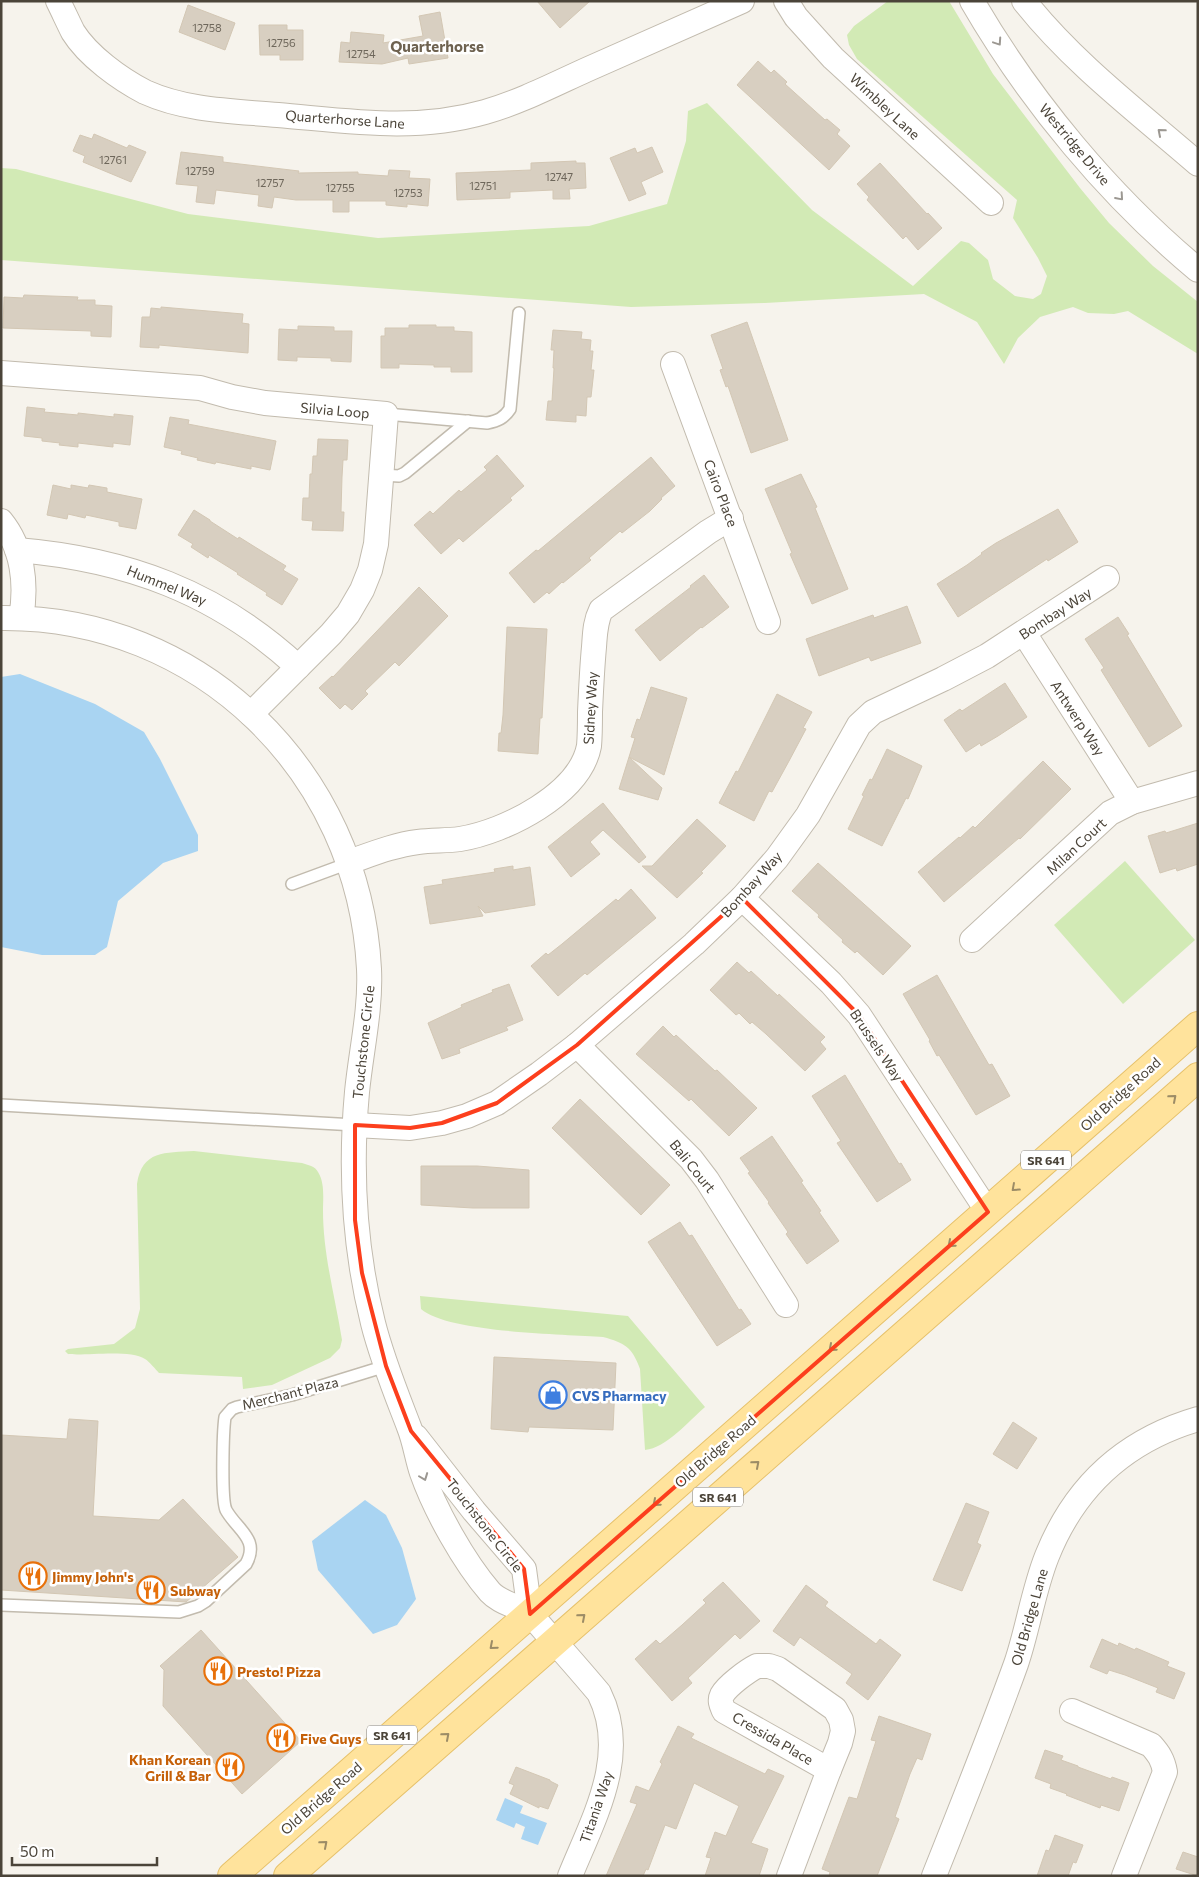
<svg xmlns="http://www.w3.org/2000/svg" width="1199" height="1877" font-family="Commissioner,sans-serif">
  <style>
    .green { fill: #d2eab5 }
    .water { fill: #a9d4f2 }
    .building { fill: #d8cfc1; stroke: #d3c7b4 }
    .lines { fill: none; stroke-linecap: round; stroke-linejoin: round }
    .service-casing { stroke: #c2bbae; stroke-width: 14 }
    .minor-casing { stroke: #c2bbae; stroke-width: 26 }
    .primary-casing { stroke: #e6c16a; stroke-width: 30 }
    .service { stroke: #fff; stroke-width: 11 }
    .minor { stroke: #fff; stroke-width: 24 }
    .primary { stroke: #ffe39c; stroke-width: 28 }
    .oneway { stroke: #9c9892 }
    .oneway2 { stroke: #9c8c66 }
    .marked { fill: none; stroke: #fc3f1d; stroke-width: 4; stroke-linejoin: round }
    .labels { text-anchor: middle; dominant-baseline: central; stroke-width: 5; stroke-linejoin: round; paint-order: stroke }
    .number-label { font-size: 11px; fill: #6e675b }
    .shield { fill: #fff; stroke: #817c74; stroke-width: 1 }
    .shield-label { font-size: 12px; font-weight: bold; fill: #4b4439 }
    .street-label { font-size: 14px; fill: #4b4439; stroke: #fff }
    .shop-label { font-size: 14px; font-weight: bold; fill: #366cbe; stroke: #fff; text-anchor: start }
    .food-label { font-size: 14px; font-weight: bold; fill: #c56008; stroke: #fff; text-anchor: start }
    .neighbourhood-label { font-size: 15px; font-weight: bold; fill: #6e6250; stroke: #fff }
  </style>
  <rect width="100%" height="100%" fill="#f6f3ec"/>
  <!-- green -->
  <g class="green">
    <path d="M888 1H949L993 74 1080 188 1109 223 1153 266 1198 302V354L1128 311 1114 314 1088 313 1073 307 1040 317 1018 338 1004 364 977 322 924 294 765 303 631 307 1 260V168L16 169 188 214 378 238 589 226 667 204 686 141 688 111 707 103 812 210 913 286 961 241 969 243 988 260 993 279 1015 296 1033 299 1041 294 1047 276 1038 258 1013 218 1017 200 857 59 849 45 847 35 854 26Z"/>
    <path d="M1125 861 1195 940 1123 1004 1054 925Z"/>
    <path d="M194 1151 302 1163C308 1165 315 1166 318 1172 325 1183 323 1199 323 1210 323 1255 335 1296 342 1340L340 1348 330 1358 272 1385 243 1389 242 1377 159 1373C155 1369 150 1362 145 1359 130 1349 86 1356 68 1354L65 1351 68 1349 114 1344 135 1328 140 1309 137 1184C142 1150 165 1153 194 1151Z"/>
    <path d="M420 1296 628 1316 705 1407C689 1421 666 1448 645 1450L640 1369C632 1347 625 1343 603 1337 564 1334 448 1333 421 1309Z"/>
  </g>
  <!-- water -->
  <g class="water">
    <path d="M20 674 95 704 144 732 160 759 198 835V851L163 863 118 901 107 947 95 955H42L1 947V677Z"/>
    <path d="M365 1500 386 1515 402 1548 416 1599 397 1625 373 1634 318 1570 312 1541Z"/>
    <path d="M505 1798 523 1806 520 1813 547 1823 538 1845 521 1839 525 1827 516 1823 514 1828 496 1820Z"/>
  </g>
  <!-- building -->
  <g class="building">
    <path d="M537 1H590L560 28Z"/>
    <path d="M188 5 235 23 225 50 179 32Z"/>
    <path d="M440 12 448 58 409 64 408 58 382 64 339 62 341 42 350 43 351 32 384 35 383 43 423 36 419 16Z"/>
    <path d="M259 25H287V30H303V60H280V55H260Z"/>
    <path d="M758 61 771 73 774 70 787 82 785 84 825 120 827 119 840 130 837 134 850 146 829 170 737 85Z"/>
    <path d="M94 134 127 148 129 145 146 152 131 182 83 162 85 156 73 151 80 135 92 139Z"/>
    <path d="M652 147 663 172 641 182 646 194 629 201 610 158 635 148 637 153Z"/>
    <path d="M181 152 223 157V162L299 171 298 173 358 172V174L388 176 389 170 410 171 409 178 430 179 428 206 407 204V207L386 205V201H349V212H333V200H296L274 197 272 208 258 206 259 195 216 190 214 204 196 202 198 186 176 184Z"/>
    <path d="M576 161V163H585L586 188 569 189 570 199H553V190L510 192V198L457 200 456 173 531 170V163Z"/>
    <path d="M880 163 927 214 928 213 942 228 918 250 906 236 903 239 867 200 869 197 857 184Z"/>
    <path d="M24 295 78 297 77 300H95V305L112 306 111 337 91 336V331L3 328 4 297 23 298Z"/>
    <path d="M161 307 243 314 242 323 249 324 248 353 159 345V348L140 347 142 317H150L151 308 161 309Z"/>
    <path d="M747 322 788 440 751 453 728 386 726 387 720 370 723 369 711 335Z"/>
    <path d="M409 325H436V327H454V331L472 332V372H451V367H434V365L399 364V368H381V336H385V328H409Z"/>
    <path d="M298 326 334 327V331H352L351 362 331 361V358L297 357V361L278 360 279 329 298 330Z"/>
    <path d="M553 330 582 332 581 339 591 340 590 351H593L591 370H594L591 397H587L586 416 576 415V422L546 420 548 401H552L554 368H553L554 350H551Z"/>
    <path d="M27 407 45 409 44 412 78 415V413L114 417V414L133 416 130 445 113 443V447L78 443V447L59 445 60 443 42 441V438L24 436Z"/>
    <path d="M170 417 189 420 188 424 276 441 270 470 251 466V469L216 462 215 464 197 460 198 458 181 454 182 451 164 447Z"/>
    <path d="M318 439 348 440 347 460H343L342 477 341 512H344L343 531 312 530 313 521 302 520 303 498H309L310 474H312L313 456H317Z"/>
    <path d="M497 455 524 486 510 498 512 500 463 542 459 538 441 554 414 525 430 511 433 514 459 490 461 492 487 470 484 467Z"/>
    <path d="M651 457 675 486 661 498 662 499 650 511 622 533 620 531 589 558 591 560 563 583 562 582 549 594 547 592 534 603 509 573 536 550 538 551Z"/>
    <path d="M801 474 817 507 815 508 848 589 812 604 790 554 792 553 765 489Z"/>
    <path d="M53 485 71 489V485L88 488 89 485 107 488V492L142 499 136 529 119 526V522L86 515 85 518 68 514 67 519 47 515Z"/>
    <path d="M1058 509 1078 542 1048 561 1047 559 958 617 937 584 967 565 982 554 981 553 996 543Z"/>
    <path d="M194 510 210 520V521L238 539 239 537 255 547 286 566 283 570 298 579 282 605 266 595 267 593 237 574 238 573 209 555 208 558 191 547 193 544 178 535Z"/>
    <path d="M704 575 729 607 702 628 701 627 660 661 635 630 691 587 690 586Z"/>
    <path d="M419 587 448 616 399 666 395 662 365 691 368 694 352 710 345 704 340 709 319 688 332 676 333 677Z"/>
    <path d="M907 606 921 643 871 661 869 657 819 676 806 639 873 615 874 618Z"/>
    <path d="M1118 617 1129 634 1127 635 1182 726 1149 747 1101 670 1104 668 1085 639Z"/>
    <path d="M507 627 547 629 542 718H540L538 754 498 751 499 733H501L503 715Z"/>
    <path d="M1005 683 1027 717 998 736 981 746 980 743 966 752 944 720 960 709 962 711Z"/>
    <path d="M651 687 687 698 664 775 629 757 635 738 631 737 637 719 640 720Z"/>
    <path d="M777 694 812 712 803 728 806 729 789 761 772 792 769 791 754 821 719 803 736 771 738 772Z"/>
    <path d="M887 749 922 766 908 799 906 798 882 846 848 829 864 796 862 795 870 779 872 780Z"/>
    <path d="M629 757 662 788 658 800 619 789Z"/>
    <path d="M1043 761 1071 789 1020 839 1019 838 944 902 918 872 959 837 960 838 973 826 975 828Z"/>
    <path d="M603 803 646 857 639 863 603 830 590 842 600 854 571 877 548 847Z"/>
    <path d="M697 819 726 846 701 872 703 873 677 898 642 866H652Z"/>
    <path d="M1198 823V864L1177 871 1176 868 1160 873 1148 836 1165 831 1166 833Z"/>
    <path d="M818 863 911 946 883 975 857 951 855 953 842 942 843 940 818 917 819 915 792 891Z"/>
    <path d="M513 866V870L530 867 535 905 485 913 478 906 483 916 430 924 424 887 443 884 442 880 495 872 494 869Z"/>
    <path d="M631 889 656 918 587 975 585 973 558 996 531 966 546 953 548 955 562 944 616 899 618 901Z"/>
    <path d="M737 962 749 973 751 971 778 996 779 994 825 1037 820 1042 826 1049 805 1071 766 1034 752 1022 750 1024 739 1013 736 1015 710 990Z"/>
    <path d="M937 975 971 1034 989 1065 992 1064 1010 1096 976 1115 939 1055 937 1056 929 1041 930 1040 903 994Z"/>
    <path d="M509 984 523 1020 506 1027 508 1030 459 1049 460 1053 442 1059 428 1023 462 1007 461 1005 493 992 492 990Z"/>
    <path d="M663 1026 674 1037 676 1035 715 1071 717 1070 757 1108 729 1136 691 1099 689 1101 636 1054Z"/>
    <path d="M845 1075 899 1164 901 1163 911 1180 877 1202 837 1143 841 1141 812 1096Z"/>
    <path d="M580 1099 670 1185 641 1215 552 1128Z"/>
    <path d="M772 1136 803 1181 801 1182 821 1211 819 1212 839 1241 807 1264 786 1234 788 1232 768 1203 769 1202 748 1173 750 1172 740 1158Z"/>
    <path d="M421 1166H477L529 1170V1208H473L421 1205Z"/>
    <path d="M680 1222 689 1236 692 1235 739 1310 741 1309 751 1324 717 1346 648 1242Z"/>
    <path d="M494 1357 616 1363 613 1430 529 1427 528 1432 491 1429Z"/>
    <path d="M69 1419 98 1421 93 1516 159 1520 183 1499 238 1557 186 1602 1 1590V1435L67 1439Z"/>
    <path d="M1013 1422 1037 1438 1017 1469 993 1454Z"/>
    <path d="M966 1503 989 1512 977 1543 981 1545 962 1591 933 1580Z"/>
    <path d="M723 1582 760 1621 740 1639 735 1634 688 1678 692 1683 672 1701 635 1659 656 1640 660 1644 682 1625 706 1603 703 1600Z"/>
    <path d="M806 1585 828 1602 825 1606 876 1644 880 1639 901 1655 868 1700 846 1683 852 1674 800 1637 794 1646 773 1631Z"/>
    <path d="M201 1630 301 1741 242 1794 163 1706 164 1670 160 1666Z"/>
    <path d="M1102 1639 1118 1646 1119 1643 1135 1650 1136 1648 1169 1662 1167 1666 1185 1673 1174 1699 1156 1692 1158 1688 1125 1675 1109 1670 1107 1674 1090 1667Z"/>
    <path d="M879 1716 931 1734 922 1760 917 1758 910 1774 895 1817 899 1819 877 1876H829L830 1872 822 1869 849 1797 857 1799 876 1741 871 1740Z"/>
    <path d="M678 1726 694 1734 691 1738 765 1774 768 1769 784 1776 751 1843 768 1849 759 1876H705L711 1858 706 1857 715 1832 726 1836 739 1806 694 1783 676 1829 665 1825 648 1870 646 1869 643 1876H606L637 1804 630 1802 636 1786 649 1791 662 1764 660 1762Z"/>
    <path d="M1045 1750 1063 1756 1061 1760 1078 1766V1767L1111 1779 1112 1777 1129 1783 1119 1811 1101 1805 1100 1808 1066 1795 1067 1794 1050 1788 1051 1784 1035 1778Z"/>
    <path d="M516 1767 550 1780V1781L558 1785 548 1809 539 1806V1808L510 1794 514 1785 509 1783Z"/>
    <path d="M1055 1835 1083 1845 1076 1863 1073 1862 1068 1876H1037L1046 1850 1049 1851Z"/>
    <path d="M1183 1852 1198 1857V1876L1176 1869Z"/>
  </g>
  <g class="lines">
    <!-- service casing -->
    <g class="service-casing">
      <g id="service">
        <path d="M386 414 487 423C498 421 504 418 510 409L519 313"/>
        <path d="M381 475 399 476 405 473 468 421"/>
        <path d="M292 884 349 863"/>
        <path d="M1 1105 355 1125"/>
        <path d="M1 1605 179 1612 198 1606 206 1601 246 1564C260 1539 237 1530 226 1510 221 1499 223 1431 225 1417L232 1409 237 1407 292 1395 386 1366"/>
      </g>
    </g>
    <!-- minor casing -->
    <g class="minor-casing">
      <g id="minor">
        <path d="M58 1C63 11 68 22 73 32 88 56 120 79 145 92 187 111 234 111 278 115 349 121 415 132 485 112 520 102 553 85 586 70 638 47 690 24 742 1"/>
        <path d="M786 1 796 17 833 58 991 203"/>
        <path d="M972 1C1030 101 1109 196 1198 270"/>
        <path d="M1024 1C1073 63 1138 112 1198 164"/>
        <path d="M673 364 768 622"/>
        <path d="M1 373 200 388 232 397 265 403 386 414 376 544 370 570 362 590 348 614 331 634 251 714"/>
        <path d="M1 521C23 548 27 584 21 618"/>
        <path d="M17 550C126 559 217 592 298 667"/>
        <path d="M1 618C200 616 359 772 369 969 371 1010 361 1051 357 1092 350 1169 354 1247 373 1323 382 1359 396 1393 409 1427 415 1442 417 1458 422 1473 435 1510 464 1562 490 1592 501 1604 519 1605 531 1616 539 1623 546 1633 554 1641 569 1658 584 1675 599 1693 630 1755 594 1817 570 1876"/>
        <path d="M1024 633 1132 802"/>
        <path d="M349 862C372 854 394 845 418 842 432 840 446 841 460 839 505 832 580 794 589 746 590 735 590 723 590 712 591 690 592 668 594 647 595 634 595 622 601 610L708 532 731 518"/>
        <path d="M742 898 831 983 859 1015 988 1212"/>
        <path d="M972 940 1110 813 1132 802 1198 783"/>
        <path d="M577 1045 691 1159 707 1180 786 1305"/>
        <path d="M355 1125 410 1128 442 1123 467 1116 497 1103 539 1074 577 1045 694 944 742 898 777 858 808 815 859 725 873 712 943 679 987 656 1107 578"/>
        <path d="M416 1437 474 1511 524 1569 530 1614"/>
        <path d="M757 1666H769L778 1669 835 1709 841 1720 843 1731 840 1743 829 1770 724 1711C722 1706 719 1701 722 1695 727 1686 747 1671 757 1666Z"/>
        <path d="M1072 1711 1151 1745C1159 1754 1163 1760 1165 1772L1124 1876"/>
        <path d="M789 1876 829 1770"/>
        <path d="M934 1876C962 1806 990 1736 1016 1664 1028 1629 1033 1591 1047 1556 1075 1486 1126 1440 1198 1419"/>
      </g>
    </g>
    <!-- primary casing -->
    <g class="primary-casing">
      <g id="primary">
        <path d="M232 1876 1198 1026"/>
        <path d="M288 1876 1198 1077"/>
      </g>
    </g>
    <!-- service -->
    <use href="#service" class="service"/>
    <!-- minor -->
    <use href="#minor" class="minor"/>
    <!-- primary -->
    <use href="#primary" class="primary"/>
  </g>
  <!-- one-way arrows -->
  <defs><path id="oneway-chevron" d="M-2-3.5L2.5 0L-2 3.5" fill="none" stroke-width="1.6" stroke-linecap="round" stroke-linejoin="round" transform="scale(1.25)"/></defs>
  <g class="oneway">
    <use href="#oneway-chevron" transform="translate(998 42) rotate(56)"/>
    <use href="#oneway-chevron" transform="translate(1161 132) rotate(-139)"/>
    <use href="#oneway-chevron" transform="translate(1120 197) rotate(49)"/>
    <use href="#oneway-chevron" transform="translate(424 1477) rotate(69)"/>
  </g>
  <g class="oneway2">
    <use href="#oneway-chevron" transform="translate(1173 1098) rotate(-41)"/>
    <use href="#oneway-chevron" transform="translate(1015 1188) rotate(138)"/>
    <use href="#oneway-chevron" transform="translate(951 1244) rotate(139)"/>
    <use href="#oneway-chevron" transform="translate(832 1348) rotate(139)"/>
    <use href="#oneway-chevron" transform="translate(756 1464) rotate(-41)"/>
    <use href="#oneway-chevron" transform="translate(656 1503) rotate(139)"/>
    <use href="#oneway-chevron" transform="translate(582 1617) rotate(-41)"/>
    <use href="#oneway-chevron" transform="translate(493 1646) rotate(139)"/>
    <use href="#oneway-chevron" transform="translate(446 1736) rotate(-41)"/>
    <use href="#oneway-chevron" transform="translate(324 1844) rotate(-41)"/>
  </g>
  <!-- marked area -->
  <path class="marked" d="M742 898 859 1015 988 1212 530 1614 524 1569 411 1431 386 1366 362 1273 355 1220V1125L410 1128 442 1123 497 1103 577 1045Z"/>
  <!-- icons -->
  <defs>
    <g id="shop-ring" transform="scale(1.4375)"><circle r="9.5" fill="#fff" stroke="#3f7fe0" stroke-width="1.5"/><path d="M-5-2.5h2.3a2.7 3.5 0 0 1 5.4 0H5L5.5 6h-11ZM-1.5-2.5h3a1.5 2.3 0 0 0-3 0Z" fill="#3f7fe0"/></g>
    <g id="restaurant-ring" transform="scale(1.4375)"><circle r="9.5" fill="#fff" stroke="#e8710a" stroke-width="1.5"/><path d="M-5-6h1v4h1v-4h1v4h1v-4h1v5L-1.5 .5V6h-2V.5L-5-1ZM5-6V6H3V1.5H1.5Q1.5-4 5-6Z" fill="#e8710a"/></g>
  </defs>
  <g fill-rule="evenodd">
    <use href="#shop-ring" x="553" y="1395"/>
    <use href="#restaurant-ring" x="33" y="1576"/>
    <use href="#restaurant-ring" x="151" y="1590"/>
    <use href="#restaurant-ring" x="218" y="1671"/>
    <use href="#restaurant-ring" x="281" y="1738"/>
    <use href="#restaurant-ring" x="230" y="1767"/>
  </g>
  <g class="labels">
    <!-- number labels -->
    <g class="number-label">
      <text x="207" y="27">12758</text>
      <text x="281" y="42">12756</text>
      <text x="361" y="53">12754</text>
      <text x="113" y="159">12761</text>
      <text x="200" y="170">12759</text>
      <text x="559" y="176">12747</text>
      <text x="270" y="182">12757</text>
      <text x="483" y="185">12751</text>
      <text x="340" y="187">12755</text>
      <text x="408" y="192">12753</text>
    </g>
    <!-- shield labels -->
    <g class="shield">
      <rect x="1021" y="1150.5" width="50" height="19" rx="4"/>
      <rect x="693" y="1487.5" width="50" height="19" rx="4"/>
      <rect x="367" y="1725.5" width="50" height="19" rx="4"/>
    </g>
    <g class="shield-label">
      <text x="1046" y="1160">SR 641</text>
      <text x="718" y="1497">SR 641</text>
      <text x="392" y="1735">SR 641</text>
    </g>
    <!-- street labels -->
    <g class="street-label">
      <text transform="translate(885 106) rotate(43)">Wimbley Lane</text>
      <text transform="translate(345 119) rotate(4)">Quarterhorse Lane</text>
      <text transform="translate(1075 144) rotate(50)">Westridge Drive</text>
      <text transform="translate(335 410) rotate(5)">Silvia Loop</text>
      <text transform="translate(721 493) rotate(69)">Cairo Place</text>
      <text transform="translate(167 585) rotate(22)">Hummel Way</text>
      <text transform="translate(1055 613) rotate(-33)">Bombay Way</text>
      <text transform="translate(590 708) rotate(-87)">Sidney Way</text>
      <text transform="translate(1078 718) rotate(57)">Antwerp Way</text>
      <text transform="translate(1076 846) rotate(-43)">Milan Court</text>
      <text transform="translate(751 884) rotate(-48)">Bombay Way</text>
      <text transform="translate(363 1042) rotate(-84)">Touchstone Circle</text>
      <text transform="translate(877 1045) rotate(56)">Brussels Way</text>
      <text transform="translate(1120 1094) rotate(-42)">Old Bridge Road</text>
      <text transform="translate(693 1166) rotate(51)">Bali Court</text>
      <text transform="translate(290 1393) rotate(-14)">Merchant Plaza</text>
      <text transform="translate(715 1451) rotate(-41)">Old Bridge Road</text>
      <text transform="translate(485 1525) rotate(52)">Touchstone Circle</text>
      <text transform="translate(1029 1617) rotate(-74)">Old Bridge Lane</text>
      <text transform="translate(773 1738) rotate(30)">Cressida Place</text>
      <text transform="translate(321 1798) rotate(-41)">Old Bridge Road</text>
      <text transform="translate(596 1807) rotate(-71)">Titania Way</text>
    </g>
    <!-- shop labels -->
    <g class="shop-label">
      <text x="572" y="1395">CVS Pharmacy</text>
    </g>
    <!-- food labels -->
    <g class="food-label">
      <text x="52" y="1576">Jimmy John's</text>
      <text x="170" y="1590">Subway</text>
      <text x="237" y="1671">Presto! Pizza</text>
      <text x="300" y="1738">Five Guys</text>
      <text x="211" y="1759" text-anchor="end">Khan Korean<tspan x="211" dy="16">Grill &amp; Bar</tspan></text>
    </g>
    <!-- neighbourhood labels -->
    <g class="neighbourhood-label">
      <text x="437" y="46">Quarterhorse</text>
    </g>
  </g>
  <!-- border -->
  <rect width="1199" height="1877" fill="none" stroke="#4b4439" stroke-width="5"/>
  <!-- scale -->
  <path d="M12 1857v8h145v-8" fill="none" stroke="#4b4439" stroke-width="2.5"/>
  <text x="20" y="1857" font-size="15" fill="#4b4439" stroke="#ffffff" stroke-width="4" paint-order="stroke">50 m</text>
</svg>
